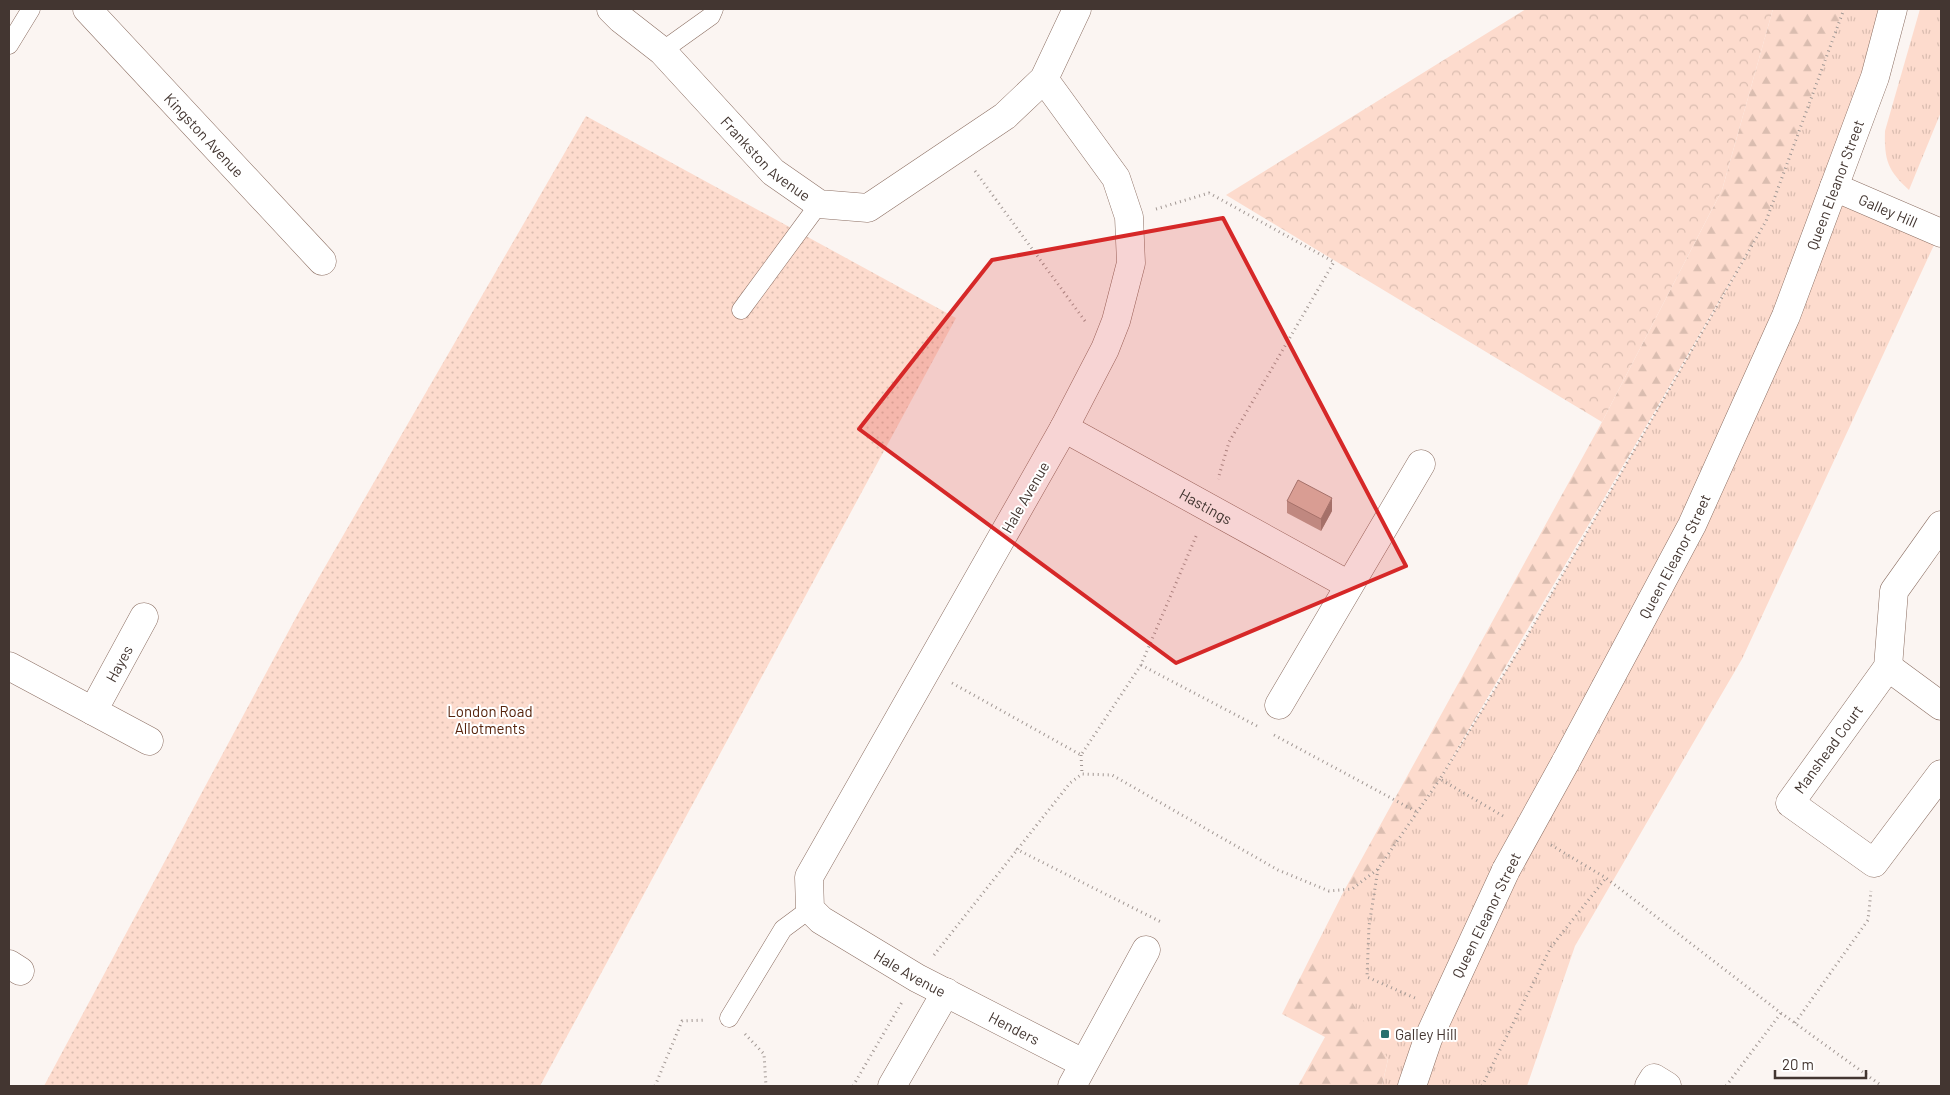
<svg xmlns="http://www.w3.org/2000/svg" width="1950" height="1095" font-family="Barlow,sans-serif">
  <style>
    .grass { fill: url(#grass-tufts) }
    .forest { fill: url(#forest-firs) }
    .park { fill: url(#park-crowns) }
    .garden { fill: url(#garden-dots) }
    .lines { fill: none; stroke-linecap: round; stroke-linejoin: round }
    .service-casing { stroke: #8c6f63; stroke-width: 19 }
    .minor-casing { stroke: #8c6f63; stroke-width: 29 }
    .tertiary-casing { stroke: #8c6f63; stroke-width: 29 }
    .path { stroke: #a19793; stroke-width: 3; stroke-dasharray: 1 4; stroke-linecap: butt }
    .service { stroke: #fff; stroke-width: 18 }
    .minor { stroke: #fff; stroke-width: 28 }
    .tertiary { stroke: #fff; stroke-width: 28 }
    .tertiary-bridge-casing { stroke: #8c6f63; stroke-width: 29; stroke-linecap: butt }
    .tertiary-bridge { stroke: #fff; stroke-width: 28 }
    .wall { fill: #bba196 }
    .shaded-wall { fill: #99837a }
    .building { fill: #dabbae; stroke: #99837a }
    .marked { fill: #d62828; fill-opacity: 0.2; stroke: #d62828; stroke-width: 4; stroke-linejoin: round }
    .poi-dot { fill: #25706f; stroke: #fff; stroke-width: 2 }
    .labels { text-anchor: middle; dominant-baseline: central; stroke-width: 4; stroke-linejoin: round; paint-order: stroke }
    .street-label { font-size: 15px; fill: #433631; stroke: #fff }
    .park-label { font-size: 15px; fill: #56240c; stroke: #fff }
    .poi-label { font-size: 15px; fill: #433631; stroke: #fff; text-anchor: start }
  </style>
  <defs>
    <pattern id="grass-tufts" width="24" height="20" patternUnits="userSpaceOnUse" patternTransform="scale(1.25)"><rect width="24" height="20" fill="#fddbcd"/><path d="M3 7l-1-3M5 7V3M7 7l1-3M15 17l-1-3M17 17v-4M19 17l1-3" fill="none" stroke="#dabdb0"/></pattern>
    <pattern id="forest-firs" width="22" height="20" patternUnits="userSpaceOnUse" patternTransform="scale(1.25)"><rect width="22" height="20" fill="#fddbcd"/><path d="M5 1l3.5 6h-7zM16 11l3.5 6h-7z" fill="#dabdb0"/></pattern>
    <pattern id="park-crowns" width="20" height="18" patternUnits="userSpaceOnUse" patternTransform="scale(1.25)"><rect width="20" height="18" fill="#fddbcd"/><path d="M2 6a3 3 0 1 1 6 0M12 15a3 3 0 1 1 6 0" fill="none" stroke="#dabdb0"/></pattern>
    <pattern id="garden-dots" width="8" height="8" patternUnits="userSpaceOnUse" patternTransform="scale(1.25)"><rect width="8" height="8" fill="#fddbcd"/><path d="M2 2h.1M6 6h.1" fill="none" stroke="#dabdb0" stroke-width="1.8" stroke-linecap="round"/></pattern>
  </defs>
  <rect width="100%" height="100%" fill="#fbf5f2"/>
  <!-- grass -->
  <g class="grass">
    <path d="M1844 9H1893L1835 187 1940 232 1742 659 1575 946 1527 1086H1382L1388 1059 1313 952 1344 891 1352 889 1378 869 1440 779 1525 640 1766 221Z"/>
    <path d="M1920 9H1941V112L1909 190C1888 171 1884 160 1885 131Z"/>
  </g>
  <!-- forest -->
  <g class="forest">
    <path d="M1773 9H1844L1766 221 1440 779 1378 869 1352 889 1344 891 1602 422 1722 190Z"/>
    <path d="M1313 952 1341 985 1388 1059 1382 1086H1298L1325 1037 1282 1014Z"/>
  </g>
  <!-- park -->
  <path class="park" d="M1526 9H1773L1722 190 1602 422 1226 195Z"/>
  <!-- garden -->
  <path class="garden" d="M586 116 956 318 540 1086H44L300 610Z"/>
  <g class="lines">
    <!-- service casing -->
    <g class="service-casing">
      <g id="service">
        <path d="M9 45 31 9"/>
        <path d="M662 51 711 16 714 9"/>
        <path d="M741 310 819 204"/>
        <path d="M729 1018 783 929 810 909"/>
      </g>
    </g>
    <!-- minor casing -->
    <g class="minor-casing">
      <g id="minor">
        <path id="s1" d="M87 9 322 261"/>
        <path id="s2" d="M611 9 621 19 662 51 773 172 819 204 868 208 1005 116 1044 79 1077 9"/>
        <path id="s3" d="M1044 79 1116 178 1129 217 1131 263 1116 321 1105 349 1064 428 809 877 810 909 821 920 917 978 1083 1063"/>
        <path id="s4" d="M1834 187 1941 233"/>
        <path id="s5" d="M1064 428 1349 585"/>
        <path d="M1941 525 1894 591 1888 667 1790 803 1874 863 1941 774"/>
        <path d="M9 666 149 741"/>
        <path d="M1888 667 1941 706"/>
        <path d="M1279 705 1421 464"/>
        <path id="s6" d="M93 711 144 617"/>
        <path d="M9 964 20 971"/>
        <path d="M892 1086 946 992"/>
        <path d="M1072 1086 1146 950"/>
        <path d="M1649 1086 1654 1078 1667 1086"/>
      </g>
    </g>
    <!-- tertiary casing -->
    <g class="tertiary-casing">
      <g id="tertiary">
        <path id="s7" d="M1565 763 1692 525 1786 316 1875 77 1893 9"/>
        <path d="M1412 1086 1428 1039 1506 870"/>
      </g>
    </g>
    <!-- path -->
    <g class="path">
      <path d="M975 171 1085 321"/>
      <path d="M1156 209 1209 193 1334 262 1229 442 1218 479"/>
      <path d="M1141 665 1257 726"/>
      <path d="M952 683 1081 755 1141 665 1197 534"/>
      <path d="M1274 735 1417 812"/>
      <path d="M1081 755 1082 774"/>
      <path d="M1503 816 1440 779 1525 640 1766 221 1844 9"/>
      <path d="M1551 845 1606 878 1781 1013 1882 1086"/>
      <path d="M1016 849 1161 922 1160 924"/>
      <path d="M1378 869 1369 926 1367 977 1415 998"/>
      <path d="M934 955 1070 783 1082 774 1112 775 1278 870 1329 891 1352 889 1378 869 1440 779"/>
      <path d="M1795 1023 1868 920 1871 891"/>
      <path d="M745 1034 764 1054 766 1086"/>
      <path d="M655 1086 682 1021 706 1020"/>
      <path d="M853 1086 902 1002"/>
      <path d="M1482 1086 1551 947 1606 878"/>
      <path d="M1726 1086 1781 1013"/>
    </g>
    <!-- service -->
    <use href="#service" class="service"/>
    <!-- minor -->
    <use href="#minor" class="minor"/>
    <!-- tertiary -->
    <use href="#tertiary" class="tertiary"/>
    <!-- tertiary-bridge casing -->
    <g class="tertiary-bridge-casing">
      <path id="tertiary-bridge" d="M1506 870 1565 763"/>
    </g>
    <!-- tertiary-bridge -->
    <use href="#tertiary-bridge" class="tertiary-bridge"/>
  </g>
  <!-- wall -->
  <path class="wall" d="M1287 501 1332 511 1321 531 1287 513Z"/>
  <!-- shaded-wall -->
  <path class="shaded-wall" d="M1332 498V511L1321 531V519Z"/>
  <!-- building -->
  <path class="building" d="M1298 480 1332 498 1321 519 1287 501Z"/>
  <!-- marked area -->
  <path class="marked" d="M1223 218 1406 566 1176 663 859 429 992 260Z"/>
  <!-- markers -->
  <rect class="poi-dot" x="1380" y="1029" width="10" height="10" rx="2.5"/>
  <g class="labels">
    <!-- street labels -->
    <g class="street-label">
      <text stroke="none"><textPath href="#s1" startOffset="172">Kingston Avenue</textPath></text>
      <text stroke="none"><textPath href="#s2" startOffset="216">Frankston Avenue</textPath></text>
      <text stroke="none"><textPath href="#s7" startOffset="639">Queen Eleanor Street</textPath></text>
      <text stroke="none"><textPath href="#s4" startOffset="59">Galley Hill</textPath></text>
      <text transform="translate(1025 497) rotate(-60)">Hale Avenue</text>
      <text stroke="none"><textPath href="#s5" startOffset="162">Hastings</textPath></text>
      <text stroke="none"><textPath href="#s7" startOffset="234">Queen Eleanor Street</textPath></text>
      <text stroke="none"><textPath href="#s6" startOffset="54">Hayes</textPath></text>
      <text transform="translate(1828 749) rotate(-54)">Manshead Court</text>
      <text transform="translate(1486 915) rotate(-64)">Queen Eleanor Street</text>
      <text stroke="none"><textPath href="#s3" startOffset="1056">Hale Avenue</textPath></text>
      <text stroke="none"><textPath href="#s3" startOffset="1174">Henders</textPath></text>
    </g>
    <!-- park labels -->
    <g class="park-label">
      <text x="490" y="711">London Road<tspan x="490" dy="17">Allotments</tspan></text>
    </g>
    <!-- poi labels -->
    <g class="poi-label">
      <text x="1395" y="1034">Galley Hill</text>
    </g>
  </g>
  <!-- border -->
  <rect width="1950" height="1095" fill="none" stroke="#433631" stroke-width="20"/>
  <!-- scale -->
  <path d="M1775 1070v8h91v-8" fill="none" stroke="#433631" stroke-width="2.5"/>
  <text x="1782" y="1070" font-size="15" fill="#433631" stroke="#ffffff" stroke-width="4" paint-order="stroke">20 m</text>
</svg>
